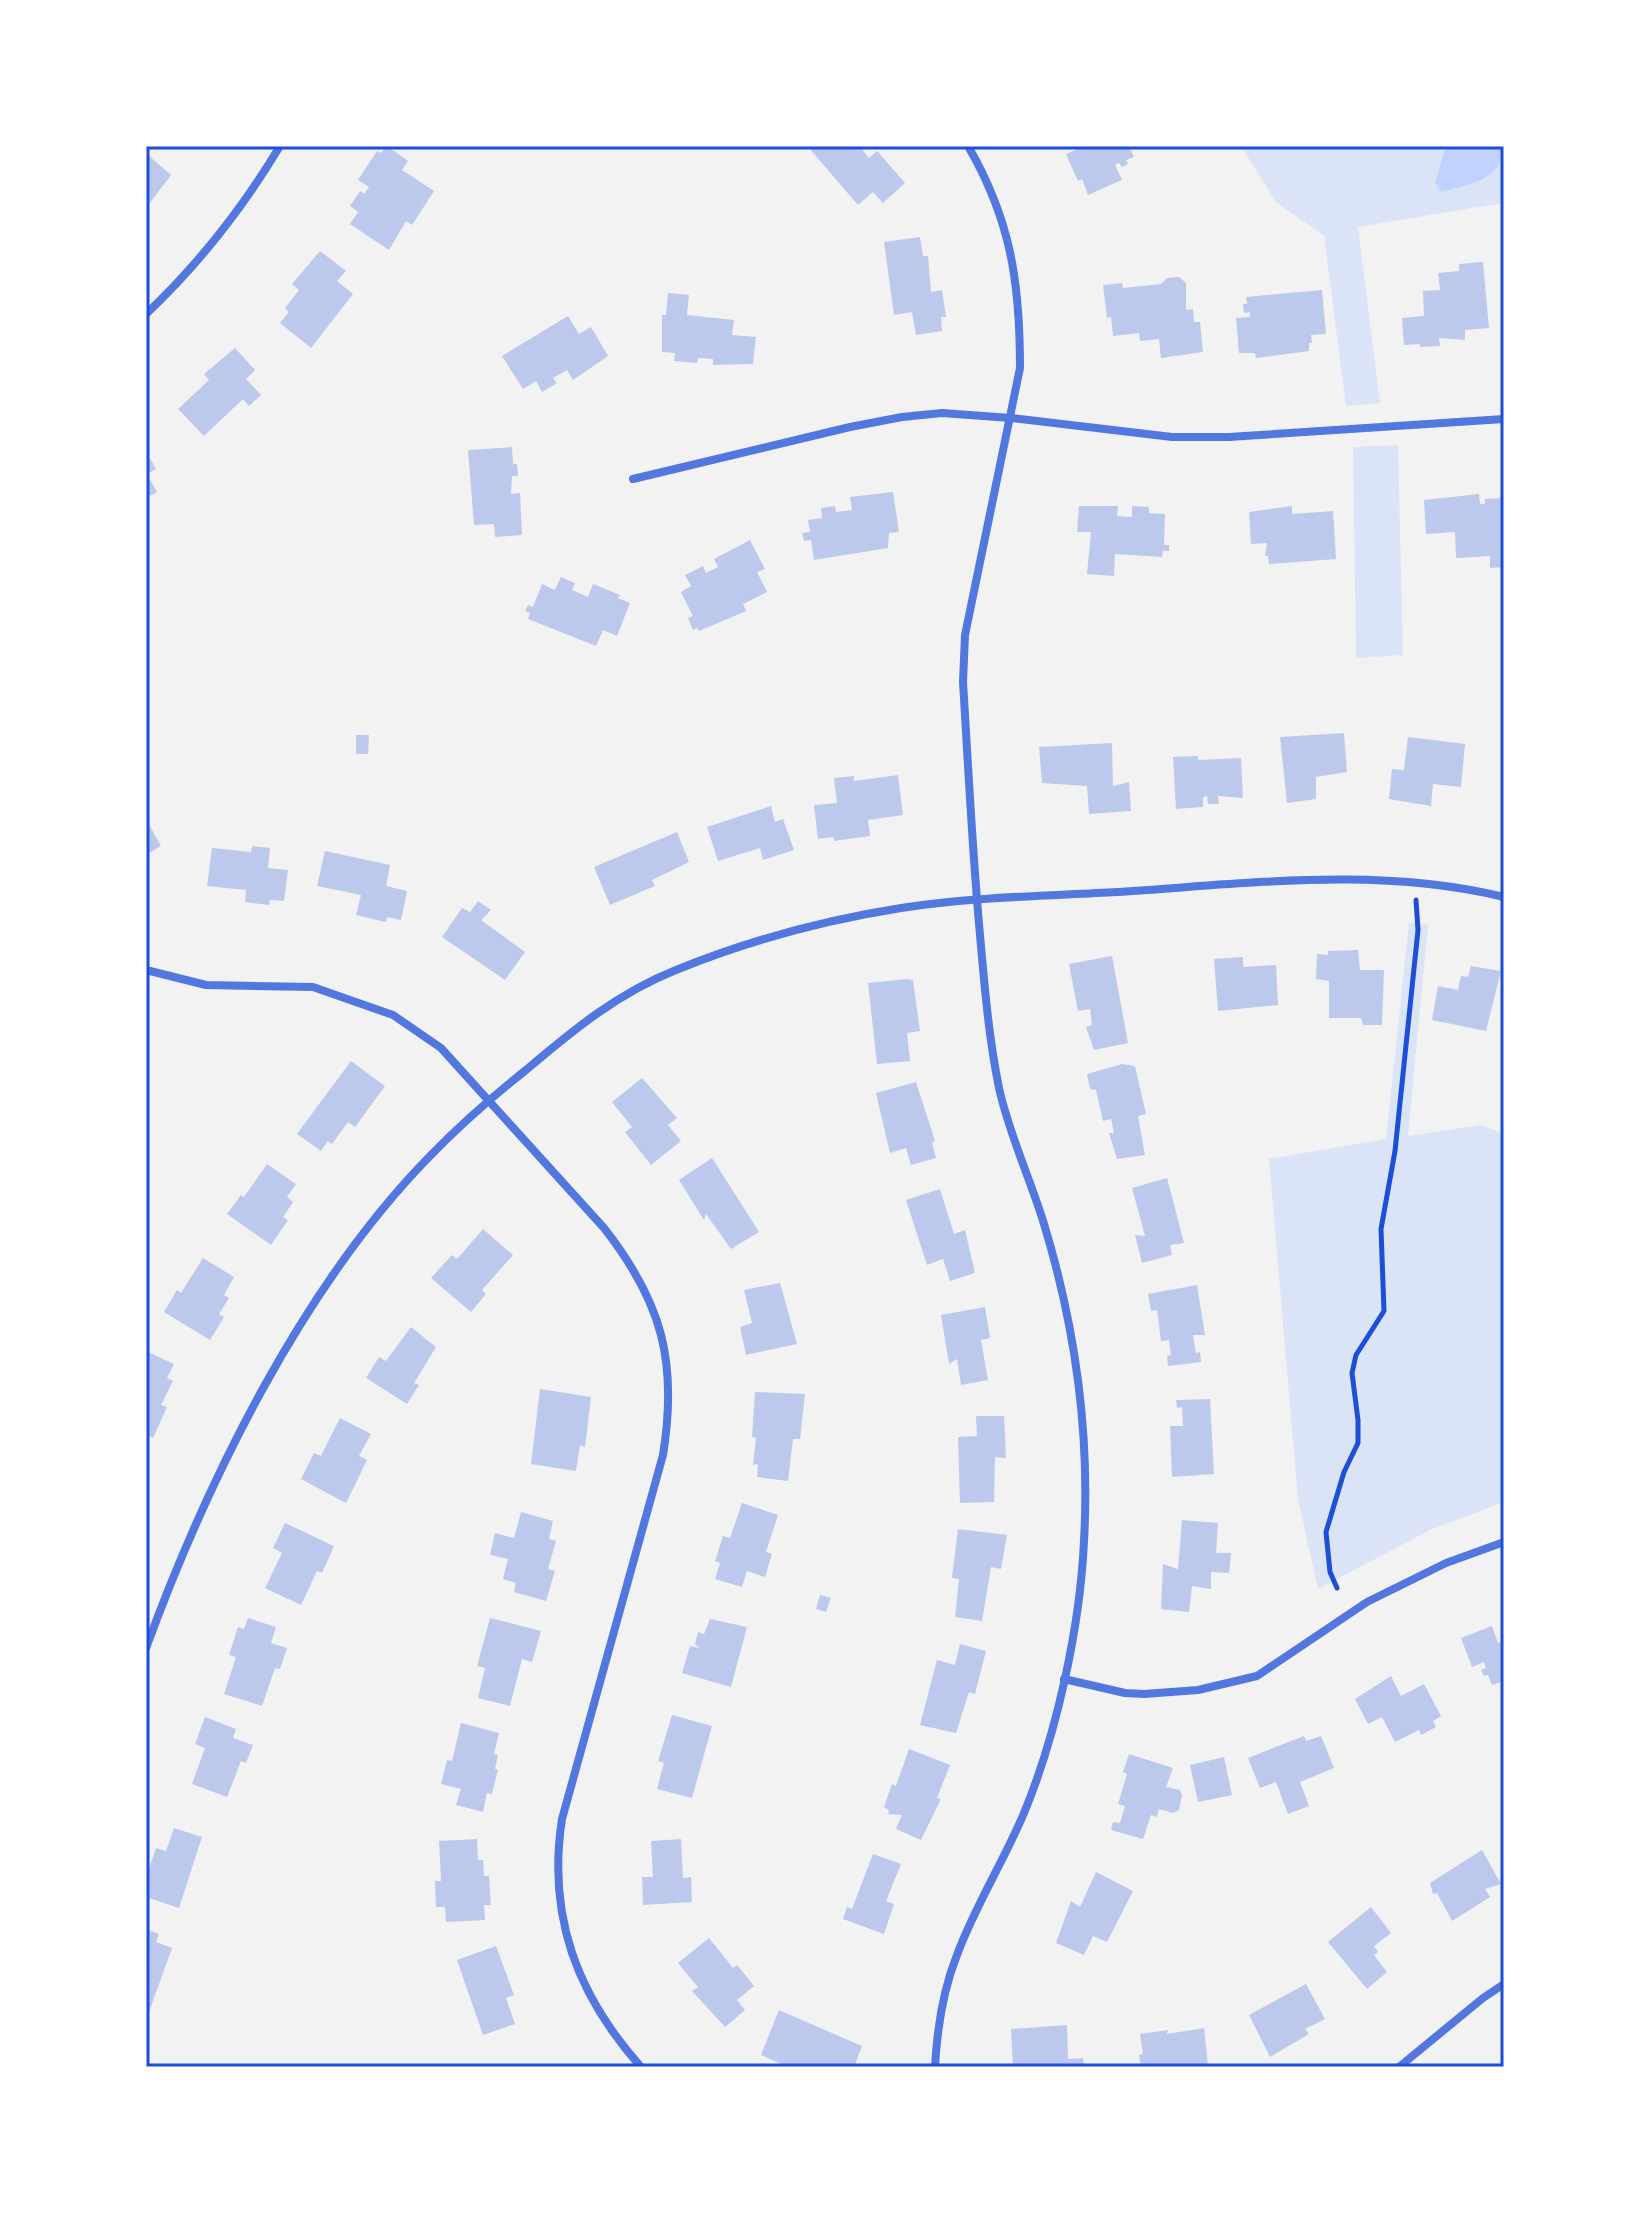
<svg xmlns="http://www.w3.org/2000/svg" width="1650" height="2213" font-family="Arial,sans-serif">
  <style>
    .green { fill: #dbe4f7 }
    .water { fill: #bfd3fe }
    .building { fill: #bdc9ec }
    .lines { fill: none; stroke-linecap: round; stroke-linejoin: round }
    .path { stroke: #1d4ed8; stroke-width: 5 }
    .minor { stroke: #5277de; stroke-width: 8 }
    .neatline { fill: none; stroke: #1d4ed8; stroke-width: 3 }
  </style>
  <rect width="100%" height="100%" fill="#f2f2f2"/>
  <!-- green -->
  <g class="green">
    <path d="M1241 146H1446L1435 182 1496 169 1504 157V203L1358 227 1380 403 1346 406 1324 236 1276 202Z"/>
    <path d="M1398 445 1403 655 1356 658 1353 447Z"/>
    <path d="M1409 923 1428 925 1408 1136 1481 1125 1504 1134V1502L1430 1530 1318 1589 1298 1500 1269 1159 1386 1139Z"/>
  </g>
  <!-- water -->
  <path class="water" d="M1446 146H1504C1504 180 1467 185 1441 192L1435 182Z"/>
  <!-- building -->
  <g class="building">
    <path d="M387 146 408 161 402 170 434 191 412 225 406 221 389 250 350 224 358 212 350 206 360 191 364 194 369 187 358 180 377 151 381 153Z"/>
    <path d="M812 146H859L869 158 877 151 905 183 883 203 873 192 858 205 809 148Z"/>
    <path d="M1085 146H1129L1134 157 1126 160 1128 164 1122 167 1119 163 1115 165 1122 180 1088 195 1082 179 1078 181 1066 154Z"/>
    <path d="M148 155 171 175 146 208V158Z"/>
    <path d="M920 237 923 256H928L931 292 942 290 946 317H941L942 331 916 335 912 312 894 315 884 242Z"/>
    <path d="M320 251 346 271 337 281 353 294 311 348 280 323 289 312 285 308 299 290 292 284Z"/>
    <path d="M1483 262 1489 328 1465 330V340L1439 338 1440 346 1420 347V344L1404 345 1402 318 1424 316 1423 291 1440 290 1438 273 1459 271V264Z"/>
    <path d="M1179 277 1186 283V310L1193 309 1194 322H1200L1203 352 1161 358 1159 339 1140 341 1139 333 1113 336 1111 317 1107 318 1103 285 1122 283 1123 288 1161 284 1167 278Z"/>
    <path d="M1322 290 1326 334 1311 335 1312 343H1309V351L1256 358 1255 353H1239L1236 318 1250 317V312L1244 313 1243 304H1247L1246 297Z"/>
    <path d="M668 293 689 295 687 315 734 320 732 335 756 337 753 364 713 365V359L698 358 697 363 674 361 675 353 662 352V315H666Z"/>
    <path d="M568 316 579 334 591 327 608 356 573 380 567 370 553 378 557 383 542 392 536 381 523 389 502 356Z"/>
    <path d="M235 348 255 370 246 379 261 395 249 406 243 399 204 436 178 409 209 380 204 374Z"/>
    <path d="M512 447 513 464H517L518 476H512L511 494 520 493 522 535 495 537 494 524 474 525 468 450Z"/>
    <path d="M146 451 156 469 147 474 157 492 146 498Z"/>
    <path d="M893 492 899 532 889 533 888 548 814 560 811 540 804 541 802 533 810 532 808 520 822 518 821 508 835 506 836 512 852 510 850 497Z"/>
    <path d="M1479 494 1480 504H1485V499L1504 498V567L1490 568V556L1456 558 1455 532 1426 534 1424 500Z"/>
    <path d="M1079 506H1118L1117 516 1132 517V506L1149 507V513L1165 514 1164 545H1169V551H1163L1162 557 1115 554 1114 576 1087 574 1091 532H1077Z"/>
    <path d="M1292 506V514L1333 511 1336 559 1269 564 1268 556H1265L1267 543 1251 544 1249 512Z"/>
    <path d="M750 540 765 569 757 572 767 592 743 604 746 611 699 631 697 628 693 630 688 618 693 616 681 592 691 586 685 575 703 566 706 573 718 567 714 559Z"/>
    <path d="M561 577 575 583 572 590 588 597 593 584 620 595 618 598 630 603 617 636 603 630 596 646 528 619 530 613 525 611 528 605 533 607 542 584 555 590Z"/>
    <path d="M1344 733 1347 772 1316 777V799L1287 803 1280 737Z"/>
    <path d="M356 735H369L368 754H356Z"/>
    <path d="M1408 737 1465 744 1461 787 1433 784 1431 806 1389 799 1392 769 1404 770Z"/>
    <path d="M1112 743 1113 786 1129 782 1131 811 1089 814 1087 786 1042 783 1039 747Z"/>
    <path d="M1198 756V760L1241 758 1243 798 1218 796 1219 804H1208L1207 796 1203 797V807L1176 809 1173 757Z"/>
    <path d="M898 775 903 815 868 820 870 836 834 841V837L818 839 814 805 837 803 834 778 854 776V781Z"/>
    <path d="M771 806 775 822 783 819 794 850 763 860 760 848 718 861 707 827Z"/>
    <path d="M146 819 161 846 146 855Z"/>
    <path d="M677 832 689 862 652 880 655 886 610 905 594 867Z"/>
    <path d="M252 846 270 848 268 868 288 870 284 901 270 900 269 905 245 902 246 890 207 886 212 848 251 852Z"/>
    <path d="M325 851 390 865 386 886 407 891 401 920 387 917 386 922 356 915 361 895 317 886Z"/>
    <path d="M478 901 491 910 481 920 525 952 505 980 442 937 462 908 470 912Z"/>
    <path d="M1358 950 1360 970H1384L1382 1025H1363L1361 1018H1329V981L1316 979 1317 954 1328 955V951Z"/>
    <path d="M1112 956 1128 1043 1094 1050 1086 1027 1092 1025 1090 1009 1078 1011 1069 964Z"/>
    <path d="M1243 957V967L1276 965 1278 1005 1218 1011 1214 959Z"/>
    <path d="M1471 966 1501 971 1486 1031 1432 1020 1438 986 1458 990 1461 976 1468 977Z"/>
    <path d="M907 979 913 980 920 1031 907 1033 910 1061 877 1064 868 983Z"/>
    <path d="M351 1061 385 1086 355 1127 348 1122 332 1144 328 1141 321 1151 297 1134Z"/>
    <path d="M1122 1064 1135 1066 1146 1114 1138 1116 1145 1155 1117 1159 1109 1133H1114L1111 1119 1103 1121 1096 1090 1090 1089 1087 1074Z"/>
    <path d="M642 1078 677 1118 668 1125 681 1141 651 1165 625 1132 632 1127 612 1102Z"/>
    <path d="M916 1082 935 1141 932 1142 936 1158 911 1165 906 1148 890 1153 876 1093Z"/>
    <path d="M712 1158 759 1232 731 1249 706 1214 704 1220 679 1180Z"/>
    <path d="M267 1164 296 1184 287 1197 293 1202 283 1217 288 1220 271 1245 227 1214 241 1195 244 1197Z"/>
    <path d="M1167 1178 1184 1243 1170 1245 1172 1255 1142 1263 1135 1235 1145 1236 1132 1188Z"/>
    <path d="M940 1189 954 1234 965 1230 975 1273 950 1281 943 1259 927 1265 906 1200Z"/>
    <path d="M483 1229 513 1255 482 1290 486 1294 471 1312 431 1278 452 1255 457 1259Z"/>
    <path d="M203 1258 234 1277 224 1295 229 1298 219 1314 224 1317 210 1340 164 1312 177 1290 181 1293Z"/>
    <path d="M780 1283 797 1344 746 1355 740 1327 752 1323 744 1290Z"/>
    <path d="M1197 1285 1205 1335H1193L1196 1353 1200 1352 1201 1362 1168 1366 1167 1356 1171 1355 1169 1340 1161 1341 1157 1310 1151 1311 1148 1294Z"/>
    <path d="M985 1307 990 1338 981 1340 988 1380 961 1385 957 1359 949 1364 941 1315Z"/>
    <path d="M411 1327 436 1347 414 1383 419 1385 407 1404 366 1378 379 1357 386 1361Z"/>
    <path d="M146 1351 174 1364 167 1378 173 1381 161 1405 167 1407 153 1438 146 1434Z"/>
    <path d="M540 1389 591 1397 585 1447 580 1445 576 1471 531 1464Z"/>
    <path d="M755 1392 805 1394 800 1439H793L788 1481 757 1477 758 1464 753 1465 756 1438 752 1437Z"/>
    <path d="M1210 1399 1214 1474 1172 1477 1170 1426H1183L1182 1407 1177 1408 1176 1400Z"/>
    <path d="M976 1416H1004L1006 1458 995 1457 994 1502 960 1503 958 1437 977 1436Z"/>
    <path d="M340 1418 371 1434 359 1456 367 1460 346 1503 301 1479 314 1453 321 1456Z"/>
    <path d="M742 1503 778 1515 766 1552 772 1554 765 1577 747 1571 742 1587 715 1579 720 1563 715 1561 723 1536 730 1538Z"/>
    <path d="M521 1512 553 1521 549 1539 556 1541 548 1569 555 1571 546 1601 514 1592 516 1583 503 1579 508 1559 490 1555 495 1533 514 1538Z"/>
    <path d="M1182 1520 1218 1523 1216 1553H1231L1229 1573 1211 1572V1589L1192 1586 1189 1612 1161 1609 1163 1564 1178 1569Z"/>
    <path d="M285 1523 334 1546 322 1573 317 1571 301 1605 265 1588 282 1553 273 1548Z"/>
    <path d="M958 1529 1007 1535 1001 1569 991 1567 982 1621 955 1617 959 1579 952 1578Z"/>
    <path d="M820 1595 831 1598 826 1612 816 1609Z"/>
    <path d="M248 1618 276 1627 271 1643 287 1648 280 1669 275 1668 262 1706 224 1694 236 1657 229 1655 238 1627 244 1629Z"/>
    <path d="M490 1618 541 1631 532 1662 522 1659 510 1706 478 1698 485 1668 477 1666Z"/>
    <path d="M710 1619 747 1627 731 1687 682 1673 690 1646 699 1648 695 1644 698 1632 704 1634Z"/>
    <path d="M1492 1626 1498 1643 1504 1641V1681L1492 1685 1488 1675 1484 1676 1481 1670 1486 1668 1484 1662 1472 1667 1461 1638Z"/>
    <path d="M960 1644 986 1651 975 1694 969 1692 956 1733 920 1725 937 1660 955 1665Z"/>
    <path d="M1391 1676 1401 1696 1424 1684 1441 1716 1433 1721 1436 1727 1421 1735 1419 1730 1395 1742 1382 1717 1368 1724 1355 1699Z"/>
    <path d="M672 1715 712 1726 692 1798 657 1789 664 1763 658 1761Z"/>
    <path d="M205 1717 236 1729 233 1738 253 1745 246 1763 241 1761 227 1797 192 1784 205 1748 195 1744Z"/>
    <path d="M461 1723 499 1733 494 1754 498 1755 495 1769 498 1770 492 1794 487 1793 483 1812 456 1805 461 1789 441 1784 447 1760 452 1761Z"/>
    <path d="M1304 1736 1306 1741 1321 1736 1334 1768 1300 1782 1309 1806 1288 1814 1276 1782 1260 1788 1248 1758Z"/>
    <path d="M909 1749 950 1765 937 1798 941 1799 921 1840 896 1829 902 1815 888 1814 889 1810 884 1807 892 1784 896 1786Z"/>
    <path d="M1129 1754 1173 1768 1166 1787 1180 1790 1182 1796 1179 1810 1173 1813 1159 1809 1157 1817 1151 1815 1143 1839 1111 1830 1113 1822 1120 1823 1125 1806 1118 1804 1127 1774 1123 1772Z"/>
    <path d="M1224 1757 1232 1795 1198 1802 1190 1765Z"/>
    <path d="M174 1828 202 1837 179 1908 146 1897V1878L156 1848 166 1851Z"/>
    <path d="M477 1839 478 1860H483L484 1876H489L491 1905H484L485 1920 446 1922 445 1907H436L435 1881H441L439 1841Z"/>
    <path d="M681 1839 683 1878 691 1877 692 1902 643 1905 642 1877H653L651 1841Z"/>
    <path d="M1482 1850 1501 1884 1485 1889 1490 1897 1452 1921 1437 1893 1433 1894 1430 1883Z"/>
    <path d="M873 1854 901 1864 886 1901 894 1904 884 1934 843 1919 847 1907 852 1909Z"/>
    <path d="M1096 1872 1133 1891 1107 1942 1093 1936 1084 1955 1056 1943 1071 1901 1080 1907Z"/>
    <path d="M1371 1907 1391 1933 1374 1946 1378 1952 1374 1955 1387 1972 1367 1989 1328 1942Z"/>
    <path d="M146 1929 159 1934 156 1942 172 1948 149 2012 146 2011Z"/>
    <path d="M709 1938 733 1968 737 1965 754 1986 737 2000 745 2010 725 2027 692 1991 698 1987 678 1963Z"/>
    <path d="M496 1946 514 1995 506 1998 515 2024 483 2035 457 1960Z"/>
    <path d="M1306 1984 1325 2019 1305 2029 1309 2034 1270 2057 1249 2015Z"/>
    <path d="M779 2010 862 2046 854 2067H823L814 2064 813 2067H789L761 2055Z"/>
    <path d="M1067 2025 1068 2059 1083 2058 1084 2067H1013L1011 2029Z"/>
    <path d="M1204 2028 1208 2065 1141 2067 1139 2055 1143 2054 1140 2034 1168 2030 1167 2034Z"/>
  </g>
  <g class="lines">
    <!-- path -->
    <path class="path" d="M1337 1588 1330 1572 1326 1532 1344 1472 1358 1443V1420L1352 1373 1356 1355 1384 1311 1381 1229 1395 1151 1418 930 1416 900"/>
    <!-- minor -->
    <g class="minor">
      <path d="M146 314C199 264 242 209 280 146"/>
      <path d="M633 479 850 427 902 417 942 413 1011 418 1172 437H1229L1504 419"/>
      <path d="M146 970 206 985 313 987 393 1015 441 1048 604 1228C662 1302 678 1362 663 1455L562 1819C547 1916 577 1995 641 2067"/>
      <path d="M146 1648C208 1479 303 1286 429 1157 460 1125 492 1097 526 1070 573 1030 618 993 676 970 747 941 825 920 901 908 972 897 1045 896 1117 892 1246 884 1377 866 1504 897"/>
      <path d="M1064 1679 1125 1693 1144 1694 1198 1690 1257 1676 1367 1602 1446 1563 1504 1542"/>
      <path d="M935 2067C937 2030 943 1990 957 1955 975 1906 1004 1861 1024 1813 1057 1733 1080 1627 1084 1541 1090 1434 1075 1326 1044 1224 1030 1178 1009 1134 999 1088 988 1034 984 979 979 924 972 844 968 763 963 682L965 635 1020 368C1020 283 1011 220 968 146"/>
      <path d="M1399 2067 1483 1998 1504 1984"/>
    </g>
  </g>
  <!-- border -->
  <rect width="1650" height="2213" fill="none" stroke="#ffffff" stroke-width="296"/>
  <rect x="148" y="148" width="1354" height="1917" class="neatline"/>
</svg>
